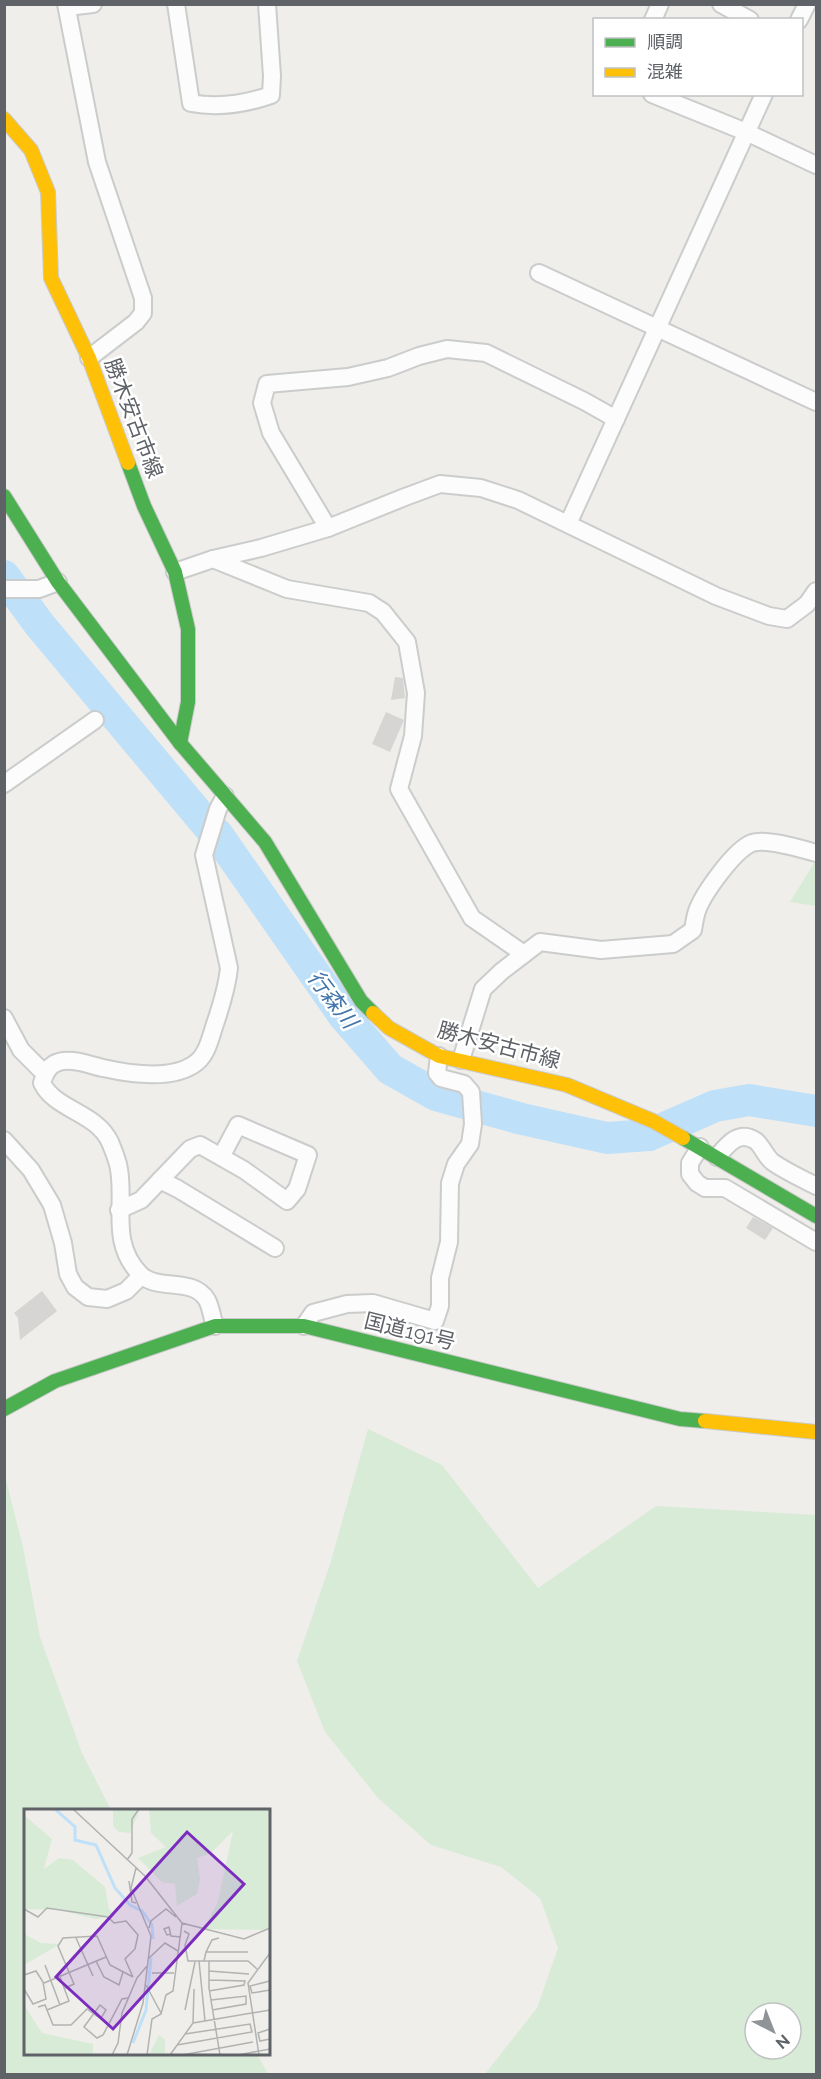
<svg xmlns="http://www.w3.org/2000/svg" width="821" height="2079" font-family="Raleway,'Noto Sans JP',sans-serif">
  <style>
    .green { fill: #d8ebd6; fill-rule: evenodd }
    .lines { fill: none; stroke-linecap: round; stroke-linejoin: round }
    .river { stroke: #bfe0f9; stroke-width: 32 }
    .building { fill: #d6d5d3 }
    .street-casing { stroke: #cbcccc; stroke-width: 20 }
    .fast-casing { stroke: #cacacb; stroke-width: 16 }
    .slow-casing { stroke: #cacacb; stroke-width: 16 }
    .street { stroke: #fdfcfc; stroke-width: 16 }
    .fast { stroke: #4caf50; stroke-width: 14 }
    .slow { stroke: #ffc107; stroke-width: 14 }
    .labels { text-anchor: middle; dominant-baseline: central; stroke-width: 5; stroke-linejoin: round; paint-order: stroke }
    .street-label { font-size: 21px; fill: #5f6368; stroke: #fff }
    .water-label { font-size: 22px; font-style: italic; fill: #4174aa; stroke: #fff }
    .inset-river { fill: none; stroke: #bfe0f9; stroke-width: 3 }
    .inset-road { fill: none; stroke: #b1b2b2; stroke-width: 1.5 }
    .view { fill: #7b2cbf; fill-opacity: 0.15; stroke: #7b2cbf; stroke-width: 3 }
    .inset-edge { fill: none; stroke: #5f6368; stroke-width: 3 }
  </style>
  <rect width="100%" height="100%" fill="#efeeea"/>
  <!-- green -->
  <g class="green">
    <path d="M816 860V906L790 902Z"/>
    <path d="M368 1429 442 1465 538 1588 656 1506 816 1515V2074H485L537 2008 558 1948 540 1898 501 1867 431 1845 378 1798 325 1732 297 1661 331 1561ZM755 2013H791V2049H755Z"/>
    <path d="M4 1472 23 1547 40 1637 82 1753 111 1810H26V2054H257L268 2074H5Z"/>
  </g>
  <g class="lines">
    <!-- river -->
    <path class="river" d="M4 576 39 624 214 833 217 834 344 1016 390 1069 436 1095 522 1119 607 1138 649 1135 715 1106 749 1100 816 1111"/>
  </g>
  <!-- building -->
  <g class="building">
    <path d="M395 677 403 678 405 698 391 700Z"/>
    <path d="M386 712 404 720 390 752 372 744Z"/>
    <path d="M753 1217 773 1228 765 1240 746 1228Z"/>
    <path d="M42 1291 57 1311 20 1340 18 1318 14 1313Z"/>
  </g>
  <g class="lines">
    <!-- street casing -->
    <g class="street-casing">
      <g id="street">
        <path d="M66 4 97 162 143 298V313L136 322 89 358"/>
        <path d="M176 4 191 103C218 108 245 104 271 95L272 76 267 4"/>
        <path d="M721 4 750 20"/>
        <path d="M67 7 93 4"/>
        <path d="M653 20 660 4"/>
        <path d="M799 20 807 4"/>
        <path d="M652 94 746 132 816 165"/>
        <path d="M539 273 816 402"/>
        <path d="M568 524 764 94"/>
        <path d="M328 528 271 433 262 403 267 384 348 377 388 368 419 356 447 349 486 353 584 401 616 419"/>
        <path d="M213 559 287 589 369 603 383 612 407 642 416 693 413 736 399 789 472 918 524 954"/>
        <path d="M175 572 213 559 261 548 328 528 405 497 440 484 481 488 518 500 716 596 769 616 787 619 807 604 816 591"/>
        <path d="M4 589H39L58 582"/>
        <path d="M4 784 95 720"/>
        <path d="M4 1018 21 1050 45 1074"/>
        <path d="M461 1060 483 989 502 971 540 942 601 950 673 944 693 930C694 924 695 917 697 911 703 894 734 850 752 843 766 838 802 849 816 853"/>
        <path d="M4 1140 31 1170 52 1205 63 1243 68 1274 75 1287 88 1297 107 1299 126 1291 141 1276"/>
        <path d="M700 1147 690 1163V1174L697 1183 705 1188H725L816 1242"/>
        <path d="M717 1157C727 1145 739 1129 756 1141 763 1147 766 1158 774 1163 787 1172 803 1179 816 1186"/>
        <path d="M160 1180 178 1189 275 1248"/>
        <path d="M119 1210 141 1200 190 1149 200 1145 244 1170 287 1201 297 1189 308 1155 238 1125 221 1157"/>
        <path d="M215 1326C212 1318 211 1307 207 1300 193 1276 157 1292 140 1274 108 1241 127 1201 118 1164 116 1157 113 1149 110 1142 96 1112 55 1110 42 1083 44 1076 47 1068 54 1064 68 1056 89 1065 103 1068 130 1074 174 1081 197 1062 208 1053 211 1035 216 1021 222 1003 227 987 229 968L204 855 218 809 225 796"/>
        <path d="M304 1326 313 1313 347 1304 373 1303 435 1321 440 1306V1278L449 1242 450 1183 456 1164 470 1144 473 1124 471 1092 464 1084 441 1078 437 1073 439 1056"/>
      </g>
    </g>
    <!-- fast casing -->
    <g class="fast-casing">
      <g id="fast">
        <path d="M128 463 144 506 175 572 188 629V702L180 743"/>
        <path d="M4 496 58 582 180 743 265 842 361 1001 373 1013"/>
        <path d="M683 1138 816 1216"/>
        <path d="M4 1409 55 1381 215 1326H304L680 1419 705 1421"/>
      </g>
    </g>
    <!-- slow casing -->
    <g class="slow-casing">
      <g id="slow">
        <path d="M4 119 31 150 48 192 51 278 89 358 128 463"/>
        <path d="M373 1013 389 1028 439 1056 567 1085 653 1121 683 1138"/>
        <path d="M705 1421 816 1432"/>
      </g>
    </g>
    <!-- street -->
    <use href="#street" class="street"/>
    <!-- fast -->
    <use href="#fast" class="fast"/>
    <!-- slow -->
    <use href="#slow" class="slow"/>
  </g>
  <g class="labels">
    <!-- street labels -->
    <g class="street-label">
      <text transform="translate(134 418) rotate(69)">勝木安古市線</text>
      <text transform="translate(499 1045) rotate(15)">勝木安古市線</text>
      <text transform="translate(410 1331) rotate(14)">国道191号</text>
    </g>
    <!-- water labels -->
    <g class="water-label">
      <text transform="translate(333 999) rotate(53)">行森川</text>
    </g>
  </g>
  <!-- overview -->
  <g transform="translate(24 1809)">
    <rect width="246" height="246" fill="#efeeea"/>
    <path d="M89 0H116L106 24 95 23 89 17ZM125 0H246V121L180 120 194 92 209 22 187 44 173 49 176 70 173 85 153 97 151 75 138 73 114 49 142 38 127 24ZM0 6 28 30 20 60 35 49 49 51 81 78 85 100 91 107 71 110 35 101 0 100ZM0 125 17 134 36 135 0 156ZM0 196 18 224 69 235V246H0ZM135 226 141 231V246H125Z" fill="#d8ebd6"/>
    <path class="inset-river" d="M31 0 51 18V31L72 36 91 79 106 96 118 102 128 116 129 130M109 234 122 201 127 149"/>
    <path class="inset-road" d="M49 0 121 67 158 114 220 130 246 119M103 51 108 44V10L115 0M105 72 108 93 112 94M0 100 14 108 23 99 84 108 90 114 102 112 114 126 111 140 101 150 109 168M125 119 127 112 142 100 152 108M160 122 165 125 161 136 164 152H224L233 160M147 125 143 126 140 120 145 118 147 127 157 128M52 129 69 167M182 143 188 131 195 129M124 150 141 134 154 142M72 152 80 168 95 176 99 163M175 152 181 212M180 152 182 143H224M185 152V179L196 246M21 156 36 196M185 162 225 165M128 164H150M0 166 12 162 19 173 22 190 9 195 0 180M185 171 221 172 220 176 185 182M246 172 226 177 228 184 246 181M20 174 82 148M122 176 137 204M41 179 50 175 34 137 39 129 73 127 86 156 109 168M187 191 222 187V195L188 201M14 198 21 196 29 216H47L63 200 85 216M23 201 45 192 36 168M161 201 171 153M77 209 82 201 76 196 60 218 73 229 79 226 98 190 104 189M169 214 246 201M246 220 234 224 236 232 246 230M153 236 228 223 226 215 161 225M88 246 94 234 98 204 113 169 123 157M103 246 119 194 127 127 107 79 112 59M123 246 128 210 137 205 142 186 149 182 158 114M146 246 169 214 170 180M158 246 229 233M214 246 246 240M235 246 224 174 246 144"/>
    <path class="view" d="M163 23 220 75 89 220 32 168Z"/>
    <rect width="246" height="246" class="inset-edge"/>
  </g>
  <!-- border -->
  <rect width="821" height="2079" fill="none" stroke="#5f6368" stroke-width="12"/>
  <!-- legend -->
  <rect x="593" y="18" width="210" height="78" fill="#ffffff" stroke="#bfc1c3" stroke-width="1.5"/>
  <rect x="605" y="38" width="30" height="9" fill="#4caf50" stroke="#bfc1c3" stroke-width="1.5"/>
  <text x="647" y="48" font-size="18" fill="#5f6368">順調</text>
  <rect x="605" y="68" width="30" height="9" fill="#ffc107" stroke="#bfc1c3" stroke-width="1.5"/>
  <text x="647" y="78" font-size="18" fill="#5f6368">混雑</text>
  <!-- north arrow -->
  <g transform="translate(773 2031) rotate(138)"><circle r="28" fill="#ffffff" stroke="#bfc1c3" stroke-width="1.5"/>
  <path d="M0-4.5L10 22L0 15L-10 22Z" fill="#919496"/>
  <text y="-9" font-size="16" font-weight="bold" text-anchor="middle" fill="#5f6368">N</text>
  </g>
</svg>
